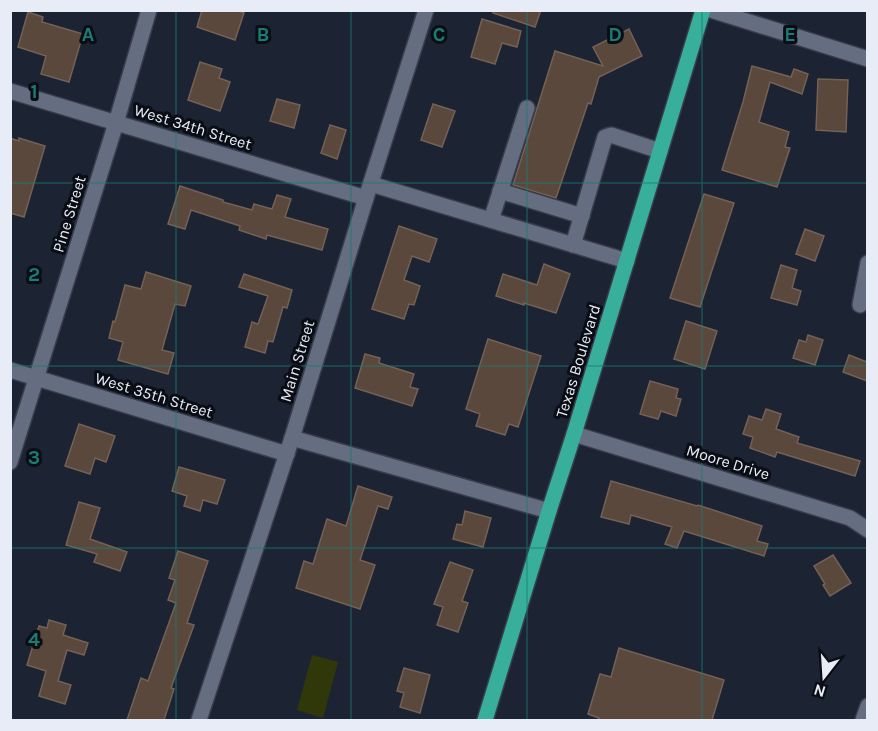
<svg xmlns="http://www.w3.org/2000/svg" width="878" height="731" font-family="Karla,sans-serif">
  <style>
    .green { fill: #303809 }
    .building { fill: #5a483c; stroke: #746155; stroke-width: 1.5 }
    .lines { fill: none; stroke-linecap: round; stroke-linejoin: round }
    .minor-casing { stroke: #383d4b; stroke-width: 18 }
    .major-casing { stroke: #383d4b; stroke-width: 18 }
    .minor { stroke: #656e81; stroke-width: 15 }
    .major { stroke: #37af9a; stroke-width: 15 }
    .grid { fill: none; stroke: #1a7c75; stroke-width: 1.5; stroke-opacity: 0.55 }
    .labels { text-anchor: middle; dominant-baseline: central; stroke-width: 6; stroke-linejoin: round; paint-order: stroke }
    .street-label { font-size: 16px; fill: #e7ecf7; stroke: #0a0d14 }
    .grid-label { font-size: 20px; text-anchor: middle; font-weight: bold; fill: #1a7c75; stroke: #0a0d14; stroke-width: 6; stroke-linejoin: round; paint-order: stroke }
  </style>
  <rect width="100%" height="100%" fill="#1c2333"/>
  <!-- green -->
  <path class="green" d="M312 655 338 662 323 718 297 710Z"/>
  <!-- building -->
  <g class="building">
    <path d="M202 10H238L244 13 235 40 197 27Z"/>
    <path d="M493 10H541L535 27 493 13Z"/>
    <path d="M28 12 43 17 42 22 83 34 69 82 41 74 46 56 18 47Z"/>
    <path d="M482 19 521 31 517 47 502 43 495 64 471 57Z"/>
    <path d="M629 29 642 56 599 77 591 104 588 103 556 198 513 185 555 51 603 66 593 47Z"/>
    <path d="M200 62 222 69 219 78 230 82 220 111 188 100Z"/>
    <path d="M752 66 791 77 794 69 808 74 802 94 770 82 759 122 789 132 785 147 790 148 777 187 722 170 743 102Z"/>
    <path d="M818 79 848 80 846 132 816 130Z"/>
    <path d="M277 99 300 105 294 128 270 121Z"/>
    <path d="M433 104 455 111 442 147 421 140Z"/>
    <path d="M330 125 346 130 337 159 321 153Z"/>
    <path d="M10 138 19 141V138L45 146 24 217 10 213Z"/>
    <path d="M180 186 223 200V202L252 210 254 204 272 209 277 195 291 199 285 217 328 229 322 250 267 235 266 239 239 230 240 226 191 210 185 229 168 224Z"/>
    <path d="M704 194 734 203 700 307 670 298Z"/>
    <path d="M399 226 437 239 429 262 412 256 404 280 420 286 414 305 409 304 404 319 372 309Z"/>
    <path d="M805 229 824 236 815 261 796 254Z"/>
    <path d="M544 264 570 274 556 313 524 303V305L496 296 503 274 537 285Z"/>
    <path d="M781 265 797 270 792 288 801 291 797 305 771 298Z"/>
    <path d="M146 272 191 286 185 306 175 304 162 350 174 353 168 374 118 360 123 342 109 338 113 321 115 322 125 285 141 289Z"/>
    <path d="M244 274 292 290 287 308 283 307 273 342 268 341 265 353 245 347 252 322 258 324 268 296 239 287Z"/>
    <path d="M686 321 717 331 705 369 674 359Z"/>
    <path d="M808 335 823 340 815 365 793 358 799 340 806 342Z"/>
    <path d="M488 339 541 356 518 427 509 424 505 435 476 426 480 414 466 409Z"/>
    <path d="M365 354 380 358 379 363 414 374 410 387 418 389 412 406 355 388Z"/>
    <path d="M849 355 867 362V381L843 372Z"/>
    <path d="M650 381 678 389 676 398 681 399 676 416 661 411 658 419 640 414Z"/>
    <path d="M766 409 781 414 776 429 799 437 797 443 860 461 855 476 777 452 775 457 750 448 753 437 743 434 749 416 762 420Z"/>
    <path d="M79 424 115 436 106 462 95 458 90 474 65 466Z"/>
    <path d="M179 467 225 480 217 504 203 500 200 511 184 506 187 496 172 491Z"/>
    <path d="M611 481 697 506 698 505 762 526 757 541 768 544 764 556 684 531 677 548 665 544 672 527 631 515 629 524 601 517Z"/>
    <path d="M358 486 392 497 388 509 378 506 360 560 375 565 360 609 296 588 304 561 313 564 327 519 346 526Z"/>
    <path d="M79 502 100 508 90 539 127 552 120 571 94 562 97 554 66 545Z"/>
    <path d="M465 511 491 518 483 547 453 539 457 524 462 525Z"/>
    <path d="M178 551 208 561 187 623 194 625 171 688 174 689 164 720H127L141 678 148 681 176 603 168 600 175 580 169 578Z"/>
    <path d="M833 555 851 583 830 596 823 585 825 584 814 566Z"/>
    <path d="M450 562 473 570 462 601 468 603 458 632 437 625 443 607 434 604Z"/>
    <path d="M49 620 66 625 63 635 88 643 84 655 67 650 58 681 71 685 65 704 39 696 46 671 27 665 39 626 47 628Z"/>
    <path d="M619 648 724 680 712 720H598L599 718 588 714 600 674 611 677Z"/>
    <path d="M404 668 430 675 420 713 400 707 404 693 397 691Z"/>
  </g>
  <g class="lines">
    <!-- minor casing -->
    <g class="minor-casing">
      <g id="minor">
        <path d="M711 10 868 59"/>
        <path d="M10 91 366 198"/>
        <path d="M371 184 627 261"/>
        <path d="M500 191 582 216"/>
        <path d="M491 220 527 108"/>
        <path d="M573 245 605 137 611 135 660 151"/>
        <path d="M860 305 868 263"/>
        <path d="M10 370 287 454"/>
        <path d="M574 434 850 518 868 530"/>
        <path d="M292 438 549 511"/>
        <path d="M10 462 116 123 149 10"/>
        <path d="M199 720 292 438 366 198 426 10"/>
        <path d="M863 720 868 706"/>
      </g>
    </g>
    <!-- major casing -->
    <g class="major-casing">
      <path id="major" d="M485 720 549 511 574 434 703 10"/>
    </g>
    <!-- minor -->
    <use href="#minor" class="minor"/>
    <!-- major -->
    <use href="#major" class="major"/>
  </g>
  <!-- grid -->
  <path class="grid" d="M176 10V720M351 10V720M527 10V720M702 10V720M10 183H868M10 366H868M10 548H868"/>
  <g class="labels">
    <!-- street labels -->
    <g class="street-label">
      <text transform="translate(193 127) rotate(17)">West 34th Street</text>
      <text transform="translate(69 214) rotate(-73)">Pine Street</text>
      <text transform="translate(297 361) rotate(-73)">Main Street</text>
      <text transform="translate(578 361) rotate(-73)">Texas Boulevard</text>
      <text transform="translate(154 395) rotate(17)">West 35th Street</text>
      <text transform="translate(728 462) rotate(17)">Moore Drive</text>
    </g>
  </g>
  <g class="grid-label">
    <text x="88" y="41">A</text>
    <text x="263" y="41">B</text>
    <text x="439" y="41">C</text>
    <text x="615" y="41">D</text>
    <text x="790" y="41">E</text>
    <text x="34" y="98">1</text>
    <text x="34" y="281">2</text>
    <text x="34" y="464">3</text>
    <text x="34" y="646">4</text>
  </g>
  <!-- border -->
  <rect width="878" height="731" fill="none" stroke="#e7ecf7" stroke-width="24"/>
  <!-- north arrow -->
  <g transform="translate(824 677) rotate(197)" stroke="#0a0d14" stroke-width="4.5" paint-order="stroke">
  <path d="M0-4.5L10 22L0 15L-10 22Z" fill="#e7ecf7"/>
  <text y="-9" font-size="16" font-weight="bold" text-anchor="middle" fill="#e7ecf7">N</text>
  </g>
</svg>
